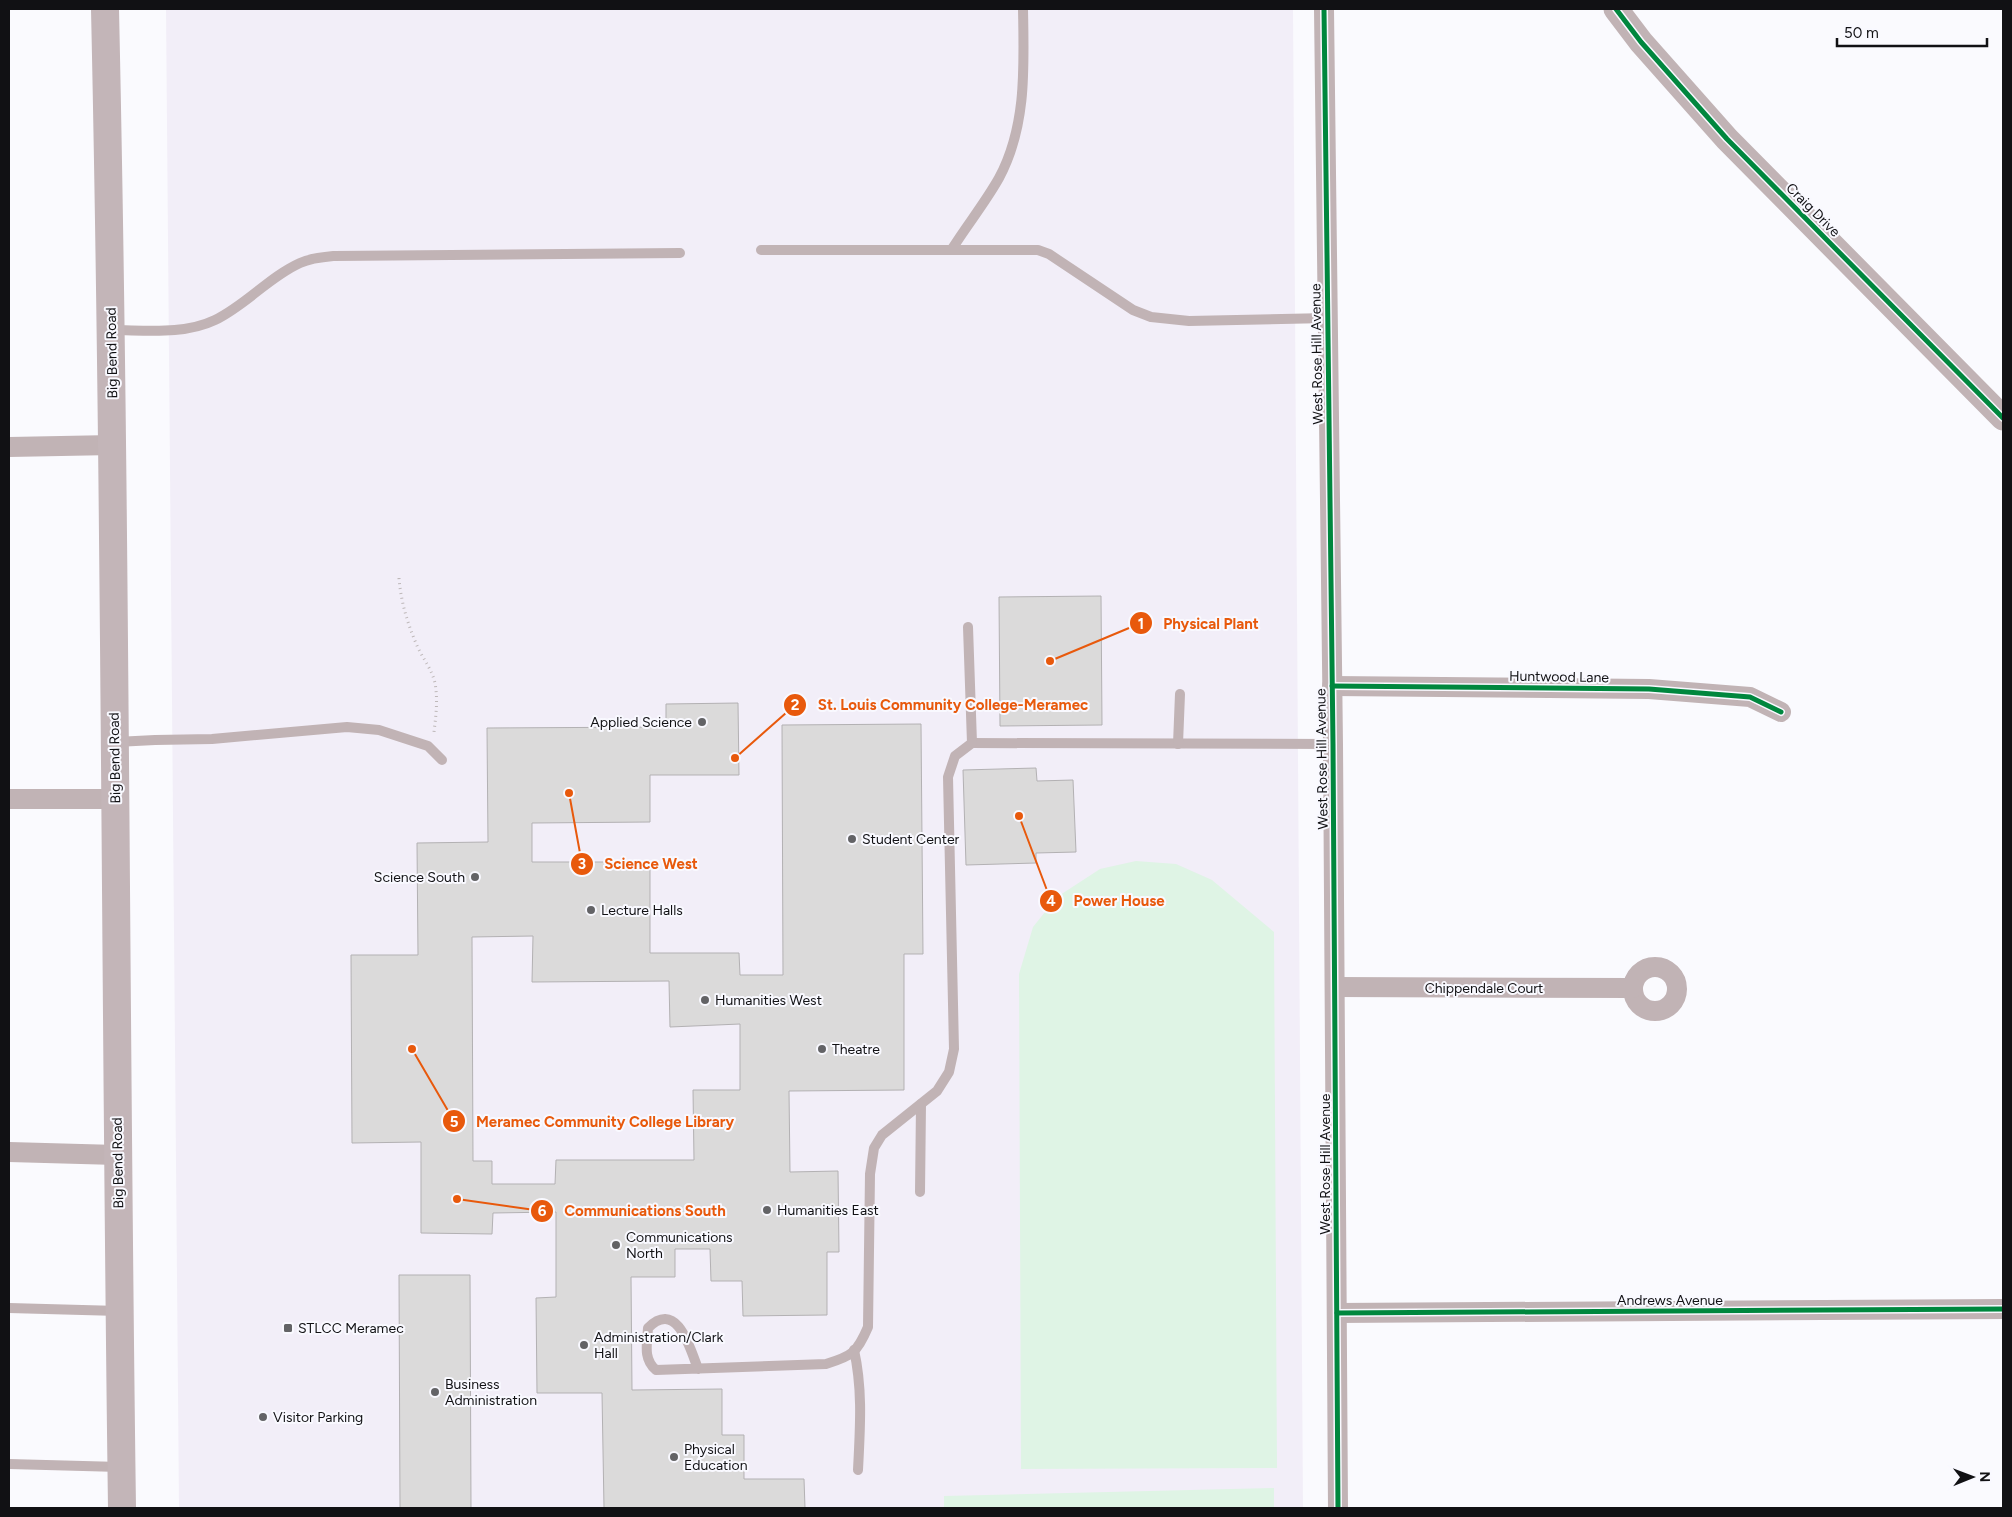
<svg xmlns="http://www.w3.org/2000/svg" width="2012" height="1517" font-family="Figtree,sans-serif">
  <style>
    .education { fill: #f2eef8 }
    .green { fill: #dff4e5 }
    .building { fill: #dbdada; stroke: #b3b1b3; fill-rule: evenodd }
    .lines { fill: none; stroke-linecap: round; stroke-linejoin: round }
    .path { stroke: #beb8b9; stroke-width: 3; stroke-dasharray: 1 4; stroke-linecap: butt }
    .service { stroke: #c1b3b5; stroke-width: 10 }
    .minor { stroke: #c1b3b5; stroke-width: 20 }
    .tertiary { stroke: #c1b3b5; stroke-width: 25 }
    .primary { stroke: #c3b5b8; stroke-width: 28 }
    .cycleway-casing { stroke: #f9f9ff; stroke-width: 8 }
    .cycleway { stroke: #00873e; stroke-width: 5 }
    .poi-dot { fill: #636366; stroke: #f9f9ff; stroke-width: 2 }
    .labels { text-anchor: middle; dominant-baseline: central; stroke-width: 4; stroke-linejoin: round; paint-order: stroke }
    .street-label { font-size: 14px; fill: #111114; stroke: #f9f9ff }
    .poi-label { font-size: 14px; fill: #111114; stroke: #f9f9ff; text-anchor: start }
    .leader { fill: none; stroke: #e8590c; stroke-width: 2 }
    .callout-dot { fill: #e8590c; stroke: #f9f9ff; stroke-width: 2 }
    .mark-label { font-size: 15px; text-anchor: middle; font-weight: bold; fill: #fff }
    .callout-label { font-size: 15px; text-anchor: middle; font-weight: bold; fill: #e8590c; stroke: #f9f9ff; stroke-width: 4; stroke-linejoin: round; paint-order: stroke }
  </style>
  <rect width="100%" height="100%" fill="#fafafe"/>
  <!-- education -->
  <path class="education" d="M166 9H1293L1303 1508H179Z"/>
  <!-- green -->
  <g class="green">
    <path d="M1136 861 1176 864 1212 880 1274 932 1277 1468 1021 1469 1019 974 1033 927 1057 897 1100 869Z"/>
    <path d="M1274 1488V1508H944V1496Z"/>
  </g>
  <!-- building -->
  <g class="building">
    <path d="M1101 596 1102 725 1000 726 999 597Z"/>
    <path d="M738 703 739 775H650V822L532 823V862H650V953H739L740 975H783L782 725 921 724 923 954H904V1090L789 1091 790 1172 838 1171 839 1252H827V1315L743 1316 742 1281H711L710 1249H675V1277H631L632 1390 722 1389V1435H744V1479H804L805 1508H604L602 1393H537L536 1298 556 1297V1212L493 1213 492 1234 421 1233V1142L352 1143 351 955H418L417 843 488 842 487 728 666 727V704ZM533 936 532 982 669 981 670 1027 740 1024V1090H693L694 1160H556L555 1184H492V1161H473L472 937Z"/>
    <path d="M1036 768 1037 781 1073 780 1076 852 1036 853V863L966 865 963 770Z"/>
    <path d="M399 1275H470L471 1508H400Z"/>
  </g>
  <g class="lines">
    <!-- path -->
    <path class="path" d="M399 578C401 603 408 625 418 648 424 660 432 670 435 683 438 700 436 715 434 732"/>
    <!-- service -->
    <g class="service">
      <path d="M952 249C967 225 985 203 999 178 1027 126 1024 66 1023 9"/>
      <path d="M761 250H1038L1049 254 1133 310 1151 317 1189 321 1328 318"/>
      <path d="M112 330C145 330 184 335 215 320 246 305 269 277 300 263 311 258 323 257 334 256L680 253"/>
      <path d="M116 742 155 740 212 739 347 727 379 730 428 746 442 760"/>
      <path d="M972 743 1333 744"/>
      <path d="M1178 744 1180 694"/>
      <path d="M920 1192 921 1104"/>
      <path d="M9 1308 119 1311"/>
      <path d="M854 1350C863 1390 860 1429 858 1470"/>
      <path d="M698 1369C690 1348 677 1299 648 1328 647 1344 643 1359 656 1370L826 1364C852 1356 857 1353 868 1327L870 1174 874 1148 882 1135 937 1091 949 1072 954 1049 948 777 955 756 972 743 968 627"/>
      <path d="M9 1464 120 1467"/>
    </g>
    <!-- minor -->
    <g class="minor">
      <path d="M1324 9 1333 744 1338 1508"/>
      <path d="M9 447 113 445"/>
      <path d="M1332 686 1649 689 1750 697 1781 712"/>
      <path d="M9 799H115"/>
      <circle cx="1655" cy="989" r="22"/>
      <path d="M1335 987 1633 988"/>
      <path d="M9 1152 117 1155"/>
      <path d="M1337 1313 2003 1309"/>
    </g>
    <!-- tertiary -->
    <path class="tertiary" d="M1616 9 1641 42 1727 139 2003 418"/>
    <!-- primary -->
    <path class="primary" d="M105 9C116 509 115 1008 122 1508"/>
    <!-- cycleway casing -->
    <g class="cycleway-casing">
      <g id="cycleway">
        <path d="M1324 9 1333 744 1338 1508"/>
        <path d="M1616 9 1641 42 1727 139 2003 418"/>
        <path d="M1332 686 1649 689 1750 697 1781 712"/>
        <path d="M1337 1313 2003 1309"/>
      </g>
    </g>
    <!-- cycleway -->
    <use href="#cycleway" class="cycleway"/>
  </g>
  <!-- markers -->
  <g class="poi-dot">
    <circle cx="702" cy="722" r="5"/>
    <circle cx="852" cy="839" r="5"/>
    <circle cx="475" cy="877" r="5"/>
    <circle cx="591" cy="910" r="5"/>
    <circle cx="705" cy="1000" r="5"/>
    <circle cx="822" cy="1049" r="5"/>
    <circle cx="767" cy="1210" r="5"/>
    <circle cx="616" cy="1245" r="5"/>
    <rect x="283" y="1323" width="10" height="10" rx="2.5"/>
    <circle cx="584" cy="1345" r="5"/>
    <circle cx="435" cy="1392" r="5"/>
    <circle cx="263" cy="1417" r="5"/>
    <circle cx="674" cy="1457" r="5"/>
  </g>
  <g class="labels">
    <!-- street labels -->
    <g class="street-label">
      <text transform="translate(1813 210) rotate(45)">Craig Drive</text>
      <text transform="translate(112 353) rotate(-91)">Big Bend Road</text>
      <text transform="translate(1317 354) rotate(-91)">West Rose Hill Avenue</text>
      <text transform="translate(1559 677) rotate(1)">Huntwood Lane</text>
      <text transform="translate(115 758) rotate(-91)">Big Bend Road</text>
      <text transform="translate(1322 759) rotate(-91)">West Rose Hill Avenue</text>
      <text x="1484" y="988">Chippendale Court</text>
      <text transform="translate(118 1163) rotate(-91)">Big Bend Road</text>
      <text transform="translate(1325 1164) rotate(-90)">West Rose Hill Avenue</text>
      <text x="1670" y="1300">Andrews Avenue</text>
    </g>
    <!-- poi labels -->
    <g class="poi-label">
      <text x="692" y="722" text-anchor="end">Applied Science</text>
      <text x="862" y="839">Student Center</text>
      <text x="465" y="877" text-anchor="end">Science South</text>
      <text x="601" y="910">Lecture Halls</text>
      <text x="715" y="1000">Humanities West</text>
      <text x="832" y="1049">Theatre</text>
      <text x="777" y="1210">Humanities East</text>
      <text x="626" y="1237">Communications<tspan x="626" dy="16">North</tspan></text>
      <text x="298" y="1328">STLCC Meramec</text>
      <text x="594" y="1337">Administration/Clark<tspan x="594" dy="16">Hall</tspan></text>
      <text x="445" y="1384">Business<tspan x="445" dy="16">Administration</tspan></text>
      <text x="273" y="1417">Visitor Parking</text>
      <text x="684" y="1449">Physical<tspan x="684" dy="16">Education</tspan></text>
    </g>
  </g>
  <!-- callouts -->
  <path class="leader" d="M1050 661L1141 623M735 758L795 705M569 793L582 864M1019 816L1051 901M412 1049L454 1121M457 1199L542 1211"/>
  <g class="callout-dot">
    <circle cx="1050" cy="661" r="5"/>
    <circle cx="735" cy="758" r="5"/>
    <circle cx="569" cy="793" r="5"/>
    <circle cx="1019" cy="816" r="5"/>
    <circle cx="412" cy="1049" r="5"/>
    <circle cx="457" cy="1199" r="5"/>
    <circle cx="1141" cy="623" r="12"/>
    <circle cx="795" cy="705" r="12"/>
    <circle cx="582" cy="864" r="12"/>
    <circle cx="1051" cy="901" r="12"/>
    <circle cx="454" cy="1121" r="12"/>
    <circle cx="542" cy="1211" r="12"/>
  </g>
  <g class="mark-label">
    <text x="1141" y="629">1</text>
    <text x="795" y="710">2</text>
    <text x="582" y="869">3</text>
    <text x="1051" y="906">4</text>
    <text x="454" y="1127">5</text>
    <text x="542" y="1216">6</text>
  </g>
  <g class="callout-label">
    <text x="1211" y="629">Physical Plant</text>
    <text x="953" y="710">St. Louis Community College-Meramec</text>
    <text x="651" y="869">Science West</text>
    <text x="1119" y="906">Power House</text>
    <text x="605" y="1127">Meramec Community College Library</text>
    <text x="645" y="1216">Communications South</text>
  </g>
  <!-- border -->
  <rect width="2012" height="1517" fill="none" stroke="#111114" stroke-width="20"/>
  <!-- north arrow -->
  <g transform="translate(1972 1477) rotate(89)" stroke="#f9f9ff" stroke-width="4" paint-order="stroke">
  <path d="M0-4L9 19L0 12L-9 19Z" fill="#111114"/>
  <text y="-8" font-size="14" font-weight="bold" text-anchor="middle" fill="#111114">N</text>
  </g>
  <!-- scale -->
  <path d="M1837 38v8h150v-8" fill="none" stroke="#111114" stroke-width="2.5"/>
  <text x="1844" y="38" font-size="15" fill="#111114" stroke="#f9f9ff" stroke-width="4" paint-order="stroke">50 m</text>
</svg>
